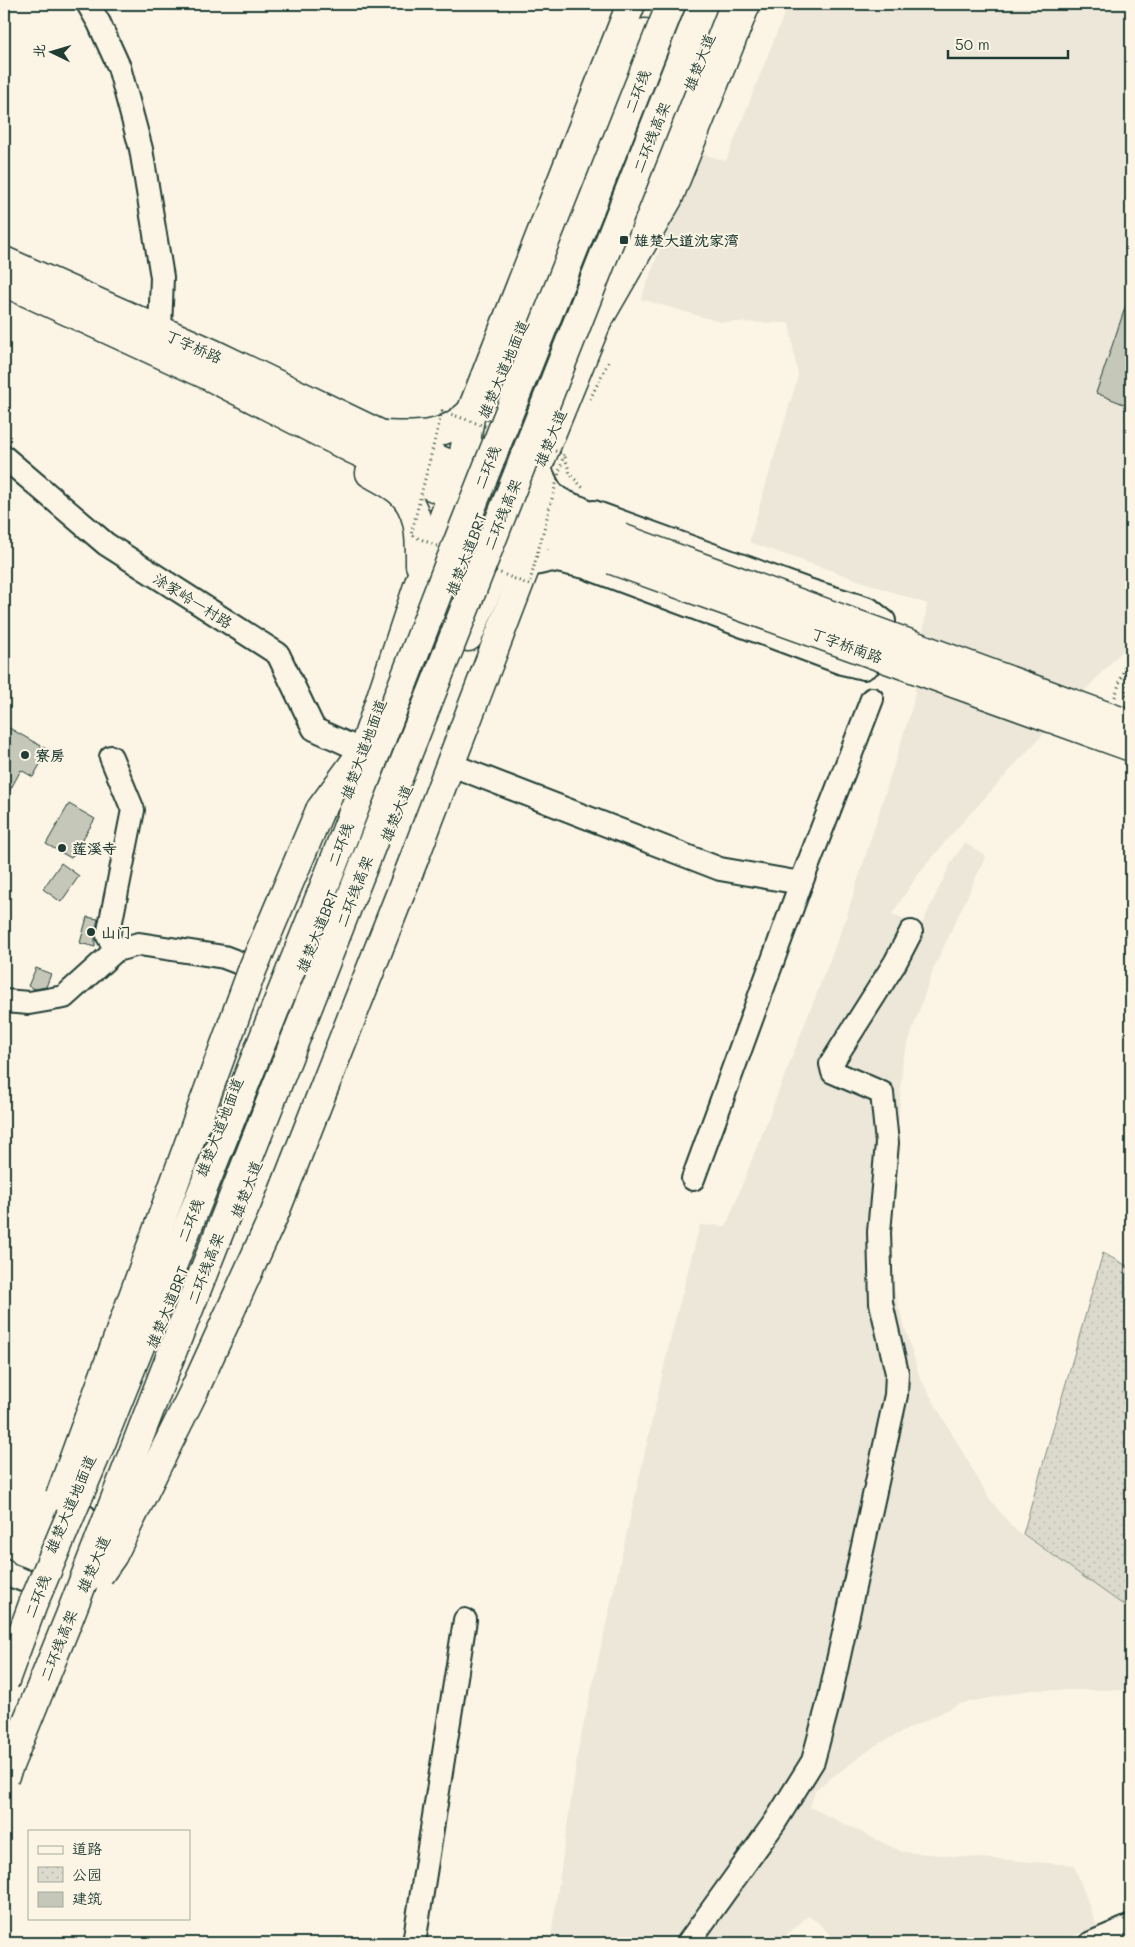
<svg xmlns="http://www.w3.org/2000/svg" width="1135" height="1947" font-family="Mali,'LXGW WenKai TC',sans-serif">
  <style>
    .built { fill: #ece7d8 }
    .park { fill: url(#park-dots); stroke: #7e8c80 }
    .building { fill: #c5c7b9; stroke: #1f3d34 }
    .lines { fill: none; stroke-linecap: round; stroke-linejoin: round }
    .minor-casing { stroke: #1f3d34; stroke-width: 26 }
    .major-casing { stroke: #1f3d34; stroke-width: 31 }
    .highway-casing { stroke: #1f3d34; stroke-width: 31 }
    .path { stroke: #1f3d34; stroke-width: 3; stroke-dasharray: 1 4; stroke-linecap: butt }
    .minor { stroke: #fcf5e5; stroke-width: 22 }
    .major { stroke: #fcf5e5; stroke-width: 28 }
    .highway { stroke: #fcf5e5; stroke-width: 28 }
    .major-bridge-casing { stroke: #1f3d34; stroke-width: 31; stroke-linecap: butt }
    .highway-bridge-casing { stroke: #1f3d34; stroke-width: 31; stroke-linecap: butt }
    .path-bridge { stroke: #1f3d34; stroke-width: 3; stroke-dasharray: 1 4; stroke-linecap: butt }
    .major-bridge { stroke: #fcf5e5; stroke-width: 28 }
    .highway-bridge { stroke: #fcf5e5; stroke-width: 28 }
    .poi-dot { fill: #1f3d34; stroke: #fcf5e5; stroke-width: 2 }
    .labels { text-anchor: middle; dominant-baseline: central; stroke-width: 4; stroke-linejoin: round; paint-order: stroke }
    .street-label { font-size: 15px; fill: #1f3d34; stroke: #fcf5e5 }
    .poi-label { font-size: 15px; font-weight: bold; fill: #1f3d34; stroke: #fcf5e5; text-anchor: start }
  </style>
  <defs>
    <pattern id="park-dots" width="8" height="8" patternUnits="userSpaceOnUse" patternTransform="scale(1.25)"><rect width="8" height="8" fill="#dcdacc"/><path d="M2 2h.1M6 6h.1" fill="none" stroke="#bcbcb0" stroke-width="1.8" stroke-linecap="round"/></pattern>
  </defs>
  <rect width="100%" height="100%" fill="#fcf5e5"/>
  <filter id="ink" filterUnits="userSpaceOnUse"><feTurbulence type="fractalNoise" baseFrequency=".02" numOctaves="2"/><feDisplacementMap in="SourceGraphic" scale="10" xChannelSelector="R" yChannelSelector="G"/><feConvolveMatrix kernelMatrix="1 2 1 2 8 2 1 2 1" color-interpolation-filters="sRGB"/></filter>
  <g filter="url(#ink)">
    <!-- built -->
    <path class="built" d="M788 4H1131V642L1035 743 950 836 917 876 892 914 921 926 952 861 965 843 986 856 933 970 903 1058 888 1270 920 1378 989 1498 1014 1529 1122 1604 1131 1605V1690H1030L959 1704 876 1745 816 1789 810 1807 902 1852 1074 1865 1097 1926 1056 1943 838 1942 816 1921 808 1916 777 1943H550L579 1745 671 1336 700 1225 726 1226 845 921 913 704 927 604 749 542 798 376 789 323 720 322 641 299 697 152 726 161Z"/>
    <!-- park -->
    <path class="park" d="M1103 1253 1131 1268V1605L1122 1604 1023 1534Z"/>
    <!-- building -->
    <g class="building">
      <path d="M1129 296 1131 297V407L1096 393Z"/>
      <path d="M4 725 48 750 33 777 21 770 4 801Z"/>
      <path d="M69 804 95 819 71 858 46 844Z"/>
      <path d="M61 863 79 876 61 902 43 889Z"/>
      <path d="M87 917 98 919 95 933V947L80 943Z"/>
      <path d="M36 968 51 974 46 987 35 989 28 986Z"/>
    </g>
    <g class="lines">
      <!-- minor casing -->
      <g class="minor-casing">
        <g id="minor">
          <path d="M88 4 99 23 119 67 141 149 162 277 160 330"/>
          <path d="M625 157 687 4"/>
          <path d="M4 457 106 544 278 654 314 729 363 751"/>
          <path d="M539 466C550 494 552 498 581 508"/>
          <path d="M526 566 552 560 585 567 842 663 864 668C885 656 885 644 884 621L869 609 811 591 594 512 577 516"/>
          <path d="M111 757 133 810 108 936 116 950"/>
          <path d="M449 764 720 869 801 883"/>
          <path d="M4 1001 29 1003 64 997 116 950 139 944 224 957 253 968"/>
          <path d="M693 1179 801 883 872 699"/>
          <path d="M4 1570 7 1574 36 1585"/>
          <path d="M4 1719 85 1516"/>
          <path d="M414 1943 465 1620"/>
          <path d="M688 1943 775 1822 813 1761 830 1697 896 1395 897 1373 881 1303 879 1232 887 1143 882 1093 833 1072 831 1064 895 963 911 932"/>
          <path d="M1091 1943 1131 1926"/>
        </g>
      </g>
      <!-- major casing -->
      <g class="major-casing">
        <g id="major">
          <path d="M4 261 214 354 382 435 621 538"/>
          <path d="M4 282 207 375 352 449 451 495 612 560"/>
          <path d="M487 405 596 154 645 33"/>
          <path d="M370 473C379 478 389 483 397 489 421 507 420 539 420 565"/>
          <path d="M468 637 597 322 722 4"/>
          <path d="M359 763 420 580 470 447"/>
        </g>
      </g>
      <!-- highway casing -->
      <g class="highway-casing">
        <g id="highway">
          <path d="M597 322 668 199 746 4"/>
          <path d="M382 435C418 436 443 439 471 412"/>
          <path d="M461 470 471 412 631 4"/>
          <path d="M320 810 363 751"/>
          <path d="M414 859 539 532"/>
        </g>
      </g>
      <!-- path -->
      <g class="path">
        <path d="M590 399 610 359"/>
        <path d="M565 457 570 474 584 489"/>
        <path d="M1131 676 1125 694 1131 697"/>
        <path d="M1115 697 1129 653 1131 654"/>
      </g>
      <!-- minor -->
      <use href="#minor" class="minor"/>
      <!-- major -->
      <use href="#major" class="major"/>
      <!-- highway -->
      <use href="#highway" class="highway"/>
      <!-- major-bridge casing -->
      <g class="major-bridge-casing">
        <g id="major-bridge">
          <path d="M621 538 1131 725"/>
          <path d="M612 560 1131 747"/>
        </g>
      </g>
      <!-- highway-bridge casing -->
      <g class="highway-bridge-casing">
        <g id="highway-bridge">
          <path d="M60 1496 253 968 320 810"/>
          <path d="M99 1575 113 1555 193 1393 274 1215 414 859"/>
          <path d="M4 1683 33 1604 102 1441 332 867 447 569 671 4"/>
          <path d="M4 1778 69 1618 176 1342 703 4"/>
        </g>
      </g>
      <!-- path-bridge -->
      <path class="path-bridge" d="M442 411 564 454 529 585 411 535Z"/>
      <!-- major-bridge -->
      <use href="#major-bridge" class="major-bridge"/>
      <!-- highway-bridge -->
      <use href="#highway-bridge" class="highway-bridge"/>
    </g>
  </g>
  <!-- markers -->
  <g class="poi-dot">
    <rect x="619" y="235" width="10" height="10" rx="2.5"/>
    <circle cx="25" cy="755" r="5"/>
    <circle cx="62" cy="848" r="5"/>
    <circle cx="91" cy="932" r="5"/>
  </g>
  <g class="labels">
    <!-- street labels -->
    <g class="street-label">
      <text transform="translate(699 62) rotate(-69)">雄楚大道</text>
      <text transform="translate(637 91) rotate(-68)">二环线</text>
      <text transform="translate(651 137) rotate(-68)">二环线高架</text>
      <text transform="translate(194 346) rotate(24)">丁字桥路</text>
      <text transform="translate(503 369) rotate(-67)">雄楚大道地面道</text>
      <text transform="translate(550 438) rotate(-68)">雄楚大道</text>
      <text transform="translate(487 467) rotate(-68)">二环线</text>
      <text transform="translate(502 514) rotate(-68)">二环线高架</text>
      <text transform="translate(466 554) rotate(-69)">雄楚大道BRT</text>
      <text transform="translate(193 600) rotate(32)">涂家岭一村路</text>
      <text transform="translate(847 645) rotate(20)">丁字桥南路</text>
      <text transform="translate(363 749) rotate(-70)">雄楚大道地面道</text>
      <text transform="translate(396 813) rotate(-68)">雄楚大道</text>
      <text transform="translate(340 844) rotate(-69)">二环线</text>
      <text transform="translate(354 891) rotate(-69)">二环线高架</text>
      <text transform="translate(317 931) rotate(-68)">雄楚大道BRT</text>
      <text transform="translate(219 1127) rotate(-69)">雄楚大道地面道</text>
      <text transform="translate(246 1189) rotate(-69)">雄楚大道</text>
      <text transform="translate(190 1220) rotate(-68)">二环线</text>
      <text transform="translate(205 1268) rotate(-69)">二环线高架</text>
      <text transform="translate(167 1307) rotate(-68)">雄楚大道BRT</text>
      <text transform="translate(70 1504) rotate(-67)">雄楚大道地面道</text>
      <text transform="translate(93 1564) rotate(-67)">雄楚大道</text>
      <text transform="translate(37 1596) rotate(-68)">二环线</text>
      <text transform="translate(58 1645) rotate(-68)">二环线高架</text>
    </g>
    <!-- poi labels -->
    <g class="poi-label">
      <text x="634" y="240">雄楚大道沈家湾</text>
      <text x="35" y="755">寮房</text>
      <text x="72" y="848">莲溪寺</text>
      <text x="101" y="932">山门</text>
    </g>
  </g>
  <!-- margin -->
  <rect width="1135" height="1947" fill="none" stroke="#fcf5e5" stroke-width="20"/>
  <rect x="10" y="10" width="1115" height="1927" fill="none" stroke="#1f3d34" stroke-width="2" filter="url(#ink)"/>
  <!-- legend -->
  <rect x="28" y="1830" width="162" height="90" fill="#fcf5e5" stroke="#a4ab9e"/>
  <rect x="38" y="1846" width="25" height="8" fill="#fcf5e5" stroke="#a4ab9e"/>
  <text x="72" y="1854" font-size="15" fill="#1f3d34">道路</text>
  <rect x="38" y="1867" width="25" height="15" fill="url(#park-dots)" stroke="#a4ab9e"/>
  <text x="72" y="1880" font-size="15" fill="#1f3d34">公园</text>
  <rect x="38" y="1892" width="25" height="15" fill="#c5c7b9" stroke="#a4ab9e"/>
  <text x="72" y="1904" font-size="15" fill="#1f3d34">建筑</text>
  <!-- north arrow -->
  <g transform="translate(52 52) rotate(275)" stroke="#fcf5e5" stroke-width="4" paint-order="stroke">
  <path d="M0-4L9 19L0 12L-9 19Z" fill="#1f3d34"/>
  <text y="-8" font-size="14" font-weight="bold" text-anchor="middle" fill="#1f3d34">北</text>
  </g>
  <!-- scale -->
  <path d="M948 50v8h120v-8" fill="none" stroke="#1f3d34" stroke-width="2.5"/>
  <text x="955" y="50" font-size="15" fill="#1f3d34" stroke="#fcf5e5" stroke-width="4" paint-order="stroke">50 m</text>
</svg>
